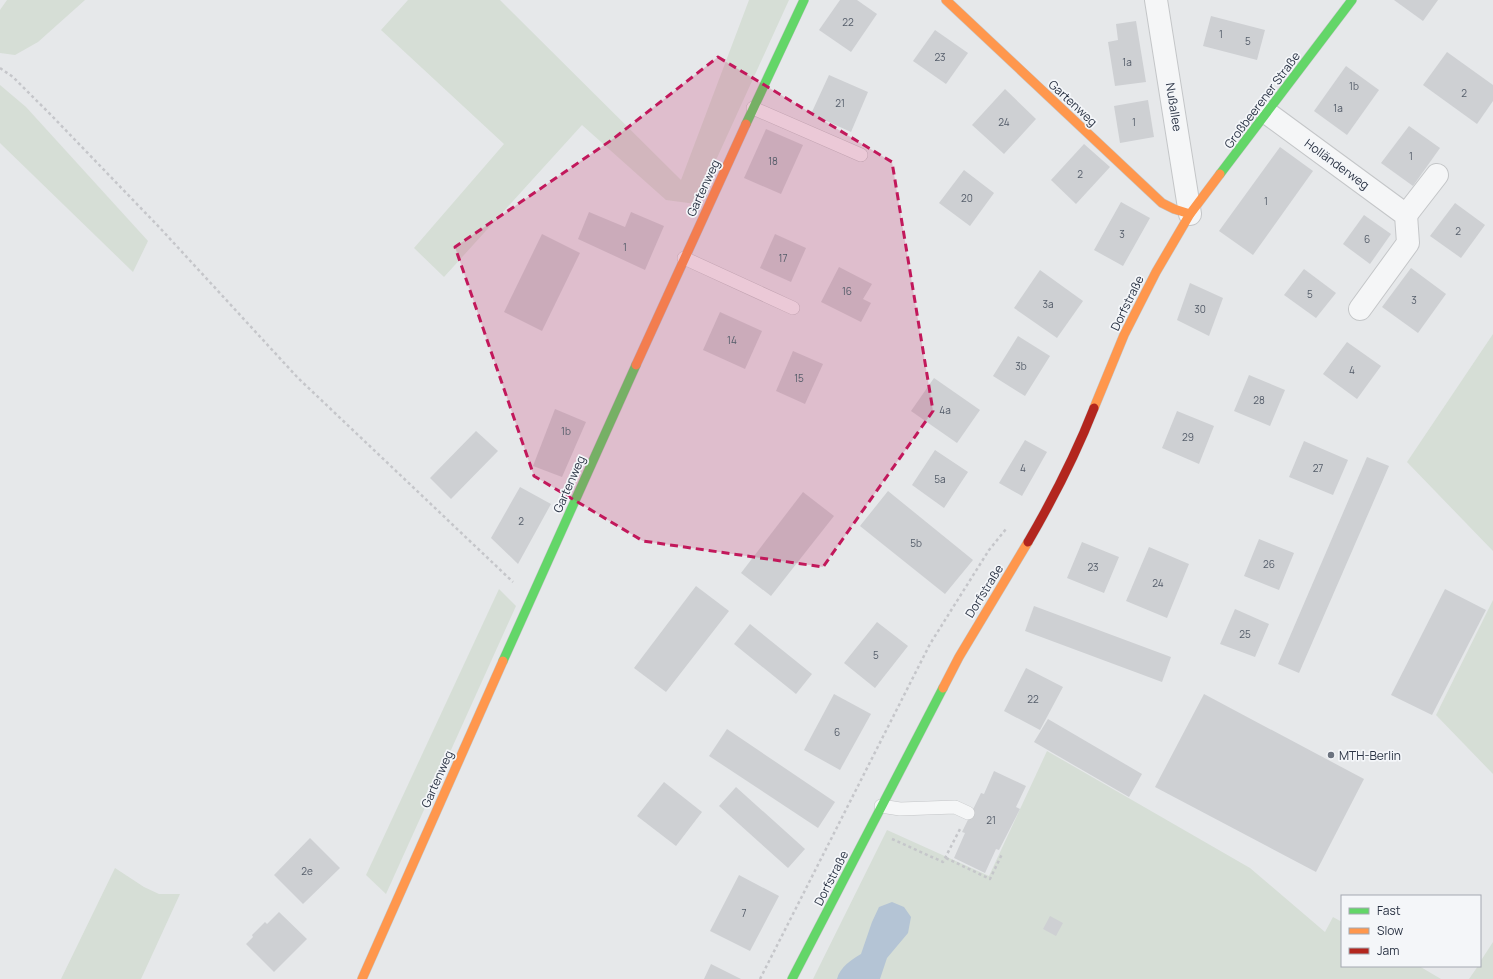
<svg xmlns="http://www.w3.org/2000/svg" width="1493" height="979" font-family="Manrope,sans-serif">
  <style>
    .green { fill: #d6ded6 }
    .water { fill: #b4c4d5 }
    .building { fill: #ced0d3 }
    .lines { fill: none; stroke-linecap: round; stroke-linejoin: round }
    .lane-casing { stroke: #c4c6c8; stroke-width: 14 }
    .street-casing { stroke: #c4c6c8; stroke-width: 24 }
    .fast-casing { stroke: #c4c6c8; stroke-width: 10 }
    .slow-casing { stroke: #c4c6c8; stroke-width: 10 }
    .jam-casing { stroke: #c4c6c8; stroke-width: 10 }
    .path { stroke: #c5c6ca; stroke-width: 2.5; stroke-dasharray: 3 3; stroke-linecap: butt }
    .lane { stroke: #f5f6f7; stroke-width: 13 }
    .street { stroke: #f5f6f7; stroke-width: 22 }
    .fast { stroke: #63d668; stroke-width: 9 }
    .slow { stroke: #ff974d; stroke-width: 9 }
    .jam { stroke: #b3261e; stroke-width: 9 }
    .marked { fill: #c2185b; fill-opacity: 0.2; stroke: #c2185b; stroke-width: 3; stroke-dasharray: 8 5; stroke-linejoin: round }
    .poi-dot { fill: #6c737f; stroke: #f4f6f9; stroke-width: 1.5 }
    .labels { text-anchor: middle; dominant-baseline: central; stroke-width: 3.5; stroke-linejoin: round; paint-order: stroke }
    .number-label { font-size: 10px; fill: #545c69 }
    .street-label { font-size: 12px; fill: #2b3445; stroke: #f4f6f9 }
    .poi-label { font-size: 12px; fill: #2b3445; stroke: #f4f6f9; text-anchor: start }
  </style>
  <rect width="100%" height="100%" fill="#e6e8ea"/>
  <!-- green -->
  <g class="green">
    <path d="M7 0H85L38 42 15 55 0 53V10Z"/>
    <path d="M408 0H500L681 180 749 0H789L696 204 666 200 582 125 444 277 414 248 504 144 381 30Z"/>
    <path d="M0 85 26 107 148 241 133 272 0 143Z"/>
    <path d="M1493 334V551L1407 462Z"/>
    <path d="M499 589 516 606 386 894 366 875Z"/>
    <path d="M1493 600V774L1436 715Z"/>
    <path d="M1047 751 1250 868 1325 932 1333 917 1342 922V966H1419L1441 979H813L887 830 989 876Z"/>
    <path d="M115 868 144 887 159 894H180L141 979H61Z"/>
    <path d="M1493 942V979H1469L1478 966H1480V962Z"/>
  </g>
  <!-- water -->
  <path class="water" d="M892 902 904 907 911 917 908 933 887 958 880 979H837C840 967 851 960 861 954L872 922 879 907Z"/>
  <!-- building -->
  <g class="building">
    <path d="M840 0H857L877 14 851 52 819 30Z"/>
    <path d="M1394 0H1438L1423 21Z"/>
    <path d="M1211 16 1265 30 1257 60 1203 46Z"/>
    <path d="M1136 21 1146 82 1115 86 1108 42 1118 40 1116 24Z"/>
    <path d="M935 30 968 53 946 84 913 61Z"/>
    <path d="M1447 52 1493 85V101L1477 124 1423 85Z"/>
    <path d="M1346 66 1379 90 1347 135 1314 111Z"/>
    <path d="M829 75 868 92 851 132 811 114Z"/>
    <path d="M1005 89 1036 119 1004 154 972 125Z"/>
    <path d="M1148 100 1154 137 1120 143 1114 106Z"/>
    <path d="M1409 126 1440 148 1413 186 1381 163Z"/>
    <path d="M766 129 803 145 781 194 744 178Z"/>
    <path d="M1084 144 1110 167 1076 204 1051 180Z"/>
    <path d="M1280 147 1313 171 1253 255 1219 231Z"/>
    <path d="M964 170 994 193 970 226 939 203Z"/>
    <path d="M1121 202 1150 218 1123 266 1094 250Z"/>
    <path d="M1455 203 1485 225 1461 258 1430 236Z"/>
    <path d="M589 212 625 227 631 212 664 226 645 270 578 239Z"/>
    <path d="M1364 215 1391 234 1370 264 1343 244Z"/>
    <path d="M542 234 580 253 542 331 504 312Z"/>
    <path d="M775 234 806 248 791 282 760 268Z"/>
    <path d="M839 267 872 284 863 299 871 303 861 322 821 302Z"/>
    <path d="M1411 268 1446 294 1418 333 1382 307Z"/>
    <path d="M1304 269 1336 293 1316 318 1284 295Z"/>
    <path d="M1040 270 1083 301 1057 338 1014 308Z"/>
    <path d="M1190 283 1223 298 1209 336 1177 320Z"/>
    <path d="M720 312 762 331 745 369 703 350Z"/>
    <path d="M1018 336 1050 356 1025 396 993 376Z"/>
    <path d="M1347 342 1381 366 1357 399 1323 374Z"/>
    <path d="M793 351 823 364 805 404 776 391Z"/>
    <path d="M1249 375 1285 390 1270 426 1234 411Z"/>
    <path d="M934 378 980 410 957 443 911 411Z"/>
    <path d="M555 409 586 422 562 477 533 466Z"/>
    <path d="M1177 411 1214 426 1199 464 1162 448Z"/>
    <path d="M476 431 498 451 451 499 430 478Z"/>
    <path d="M1025 440 1047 452 1022 496 999 483Z"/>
    <path d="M1304 441 1348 460 1333 495 1289 477Z"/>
    <path d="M935 450 968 472 944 508 912 485Z"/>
    <path d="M1367 457 1389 466 1299 673 1278 664Z"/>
    <path d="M520 487 551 504 518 564 491 538Z"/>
    <path d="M888 491 973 560 945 594 860 526Z"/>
    <path d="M803 492 834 516 771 596 741 573Z"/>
    <path d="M1259 539 1294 553 1279 590 1244 576Z"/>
    <path d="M1082 542 1119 557 1104 593 1067 578Z"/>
    <path d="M1149 547 1189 564 1167 618 1126 601Z"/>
    <path d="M696 586 729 611 666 692 634 668Z"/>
    <path d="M1445 589 1486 610 1432 715 1391 695Z"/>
    <path d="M1034 606 1171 657 1162 682 1025 631Z"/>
    <path d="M1235 609 1269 624 1255 657 1220 644Z"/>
    <path d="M877 622 908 646 875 688 844 663Z"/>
    <path d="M750 624 812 674 796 694 734 644Z"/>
    <path d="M1026 668 1063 687 1040 730 1004 711Z"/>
    <path d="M834 694 871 714 840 770 804 750Z"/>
    <path d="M1204 694 1364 779 1316 872 1155 787Z"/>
    <path d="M1048 719 1142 774 1129 797 1034 742Z"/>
    <path d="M727 729 835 802 818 828 709 756Z"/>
    <path d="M994 771 1026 786 1016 807 1020 809 999 850 996 849 985 873 954 858 965 833 962 832 981 793 984 794Z"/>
    <path d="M664 782 702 812 676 846 637 816Z"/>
    <path d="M736 787 805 849 788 868 719 806Z"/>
    <path d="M310 838 340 868 303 904 274 875Z"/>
    <path d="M739 875 779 896 750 951 710 931Z"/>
    <path d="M279 912 307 939 274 972 246 944 253 937 252 935 265 922 267 924Z"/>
    <path d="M1050 916 1063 923 1056 936 1043 929Z"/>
    <path d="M711 964 741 979H704Z"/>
  </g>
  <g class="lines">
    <!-- lane casing -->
    <g class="lane-casing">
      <g id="lane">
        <path d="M753 108 861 155"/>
        <path d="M684 258 793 308"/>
        <path d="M881 806 900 809 955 807 968 813"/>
      </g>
    </g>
    <!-- street casing -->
    <g class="street-casing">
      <g id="street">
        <path d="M1156 0 1190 214"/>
        <path d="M1267 113 1406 215 1408 243 1360 309"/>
        <path d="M1406 215 1437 175"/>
      </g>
    </g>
    <!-- fast casing -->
    <g class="fast-casing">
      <g id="fast">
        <path d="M746 124 804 0"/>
        <path d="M1220 174 1352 0"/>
        <path d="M503 661 636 365"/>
        <path d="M792 979 943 688"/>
      </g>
    </g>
    <!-- slow casing -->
    <g class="slow-casing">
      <g id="slow">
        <path d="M946 0 1162 203 1174 209 1190 214"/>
        <path d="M636 365 746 124"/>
        <path d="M1094 408 1124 335 1156 272 1190 214 1220 174"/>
        <path d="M943 688 959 657 1028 542"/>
        <path d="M362 979 503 661"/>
      </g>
    </g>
    <!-- jam casing -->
    <g class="jam-casing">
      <path id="jam" d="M1028 542C1053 499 1076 454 1094 408"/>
    </g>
    <!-- path -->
    <g class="path">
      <path d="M0 68 13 77 52 116 160 228 298 378 513 582"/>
      <path d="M892 839 943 862 960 829"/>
      <path d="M946 858 990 879 1002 854"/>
      <path d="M760 979 930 644 989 550 1006 529"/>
    </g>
    <!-- lane -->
    <use href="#lane" class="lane"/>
    <!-- street -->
    <use href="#street" class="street"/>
    <!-- fast -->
    <use href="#fast" class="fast"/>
    <!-- slow -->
    <use href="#slow" class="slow"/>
    <!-- jam -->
    <use href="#jam" class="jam"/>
  </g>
  <!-- marked area -->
  <path class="marked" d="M718 57 892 162 933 411 823 567 643 541 534 476 455 247 613 139Z"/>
  <!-- markers -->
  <circle class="poi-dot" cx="1331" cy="755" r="4"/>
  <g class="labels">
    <!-- number labels -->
    <g class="number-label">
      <text x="848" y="22">22</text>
      <text x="1221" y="34">1</text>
      <text x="1248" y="41">5</text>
      <text x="940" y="57">23</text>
      <text x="1127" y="62">1a</text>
      <text x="1354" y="86">1b</text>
      <text x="1464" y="93">2</text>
      <text x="840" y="103">21</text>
      <text x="1338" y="108">1a</text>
      <text x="1004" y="122">24</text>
      <text x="1134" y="122">1</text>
      <text x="1411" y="156">1</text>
      <text x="773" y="161">18</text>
      <text x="1080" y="174">2</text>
      <text x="967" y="198">20</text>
      <text x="1266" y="201">1</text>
      <text x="1458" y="231">2</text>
      <text x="1122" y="234">3</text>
      <text x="1367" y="239">6</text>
      <text x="625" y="247">1</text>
      <text x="783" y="258">17</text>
      <text x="847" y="291">16</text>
      <text x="1310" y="294">5</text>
      <text x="1414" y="300">3</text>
      <text x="1048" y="304">3a</text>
      <text x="1200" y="309">30</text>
      <text x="732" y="340">14</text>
      <text x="1021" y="366">3b</text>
      <text x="1352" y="370">4</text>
      <text x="799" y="378">15</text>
      <text x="1259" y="400">28</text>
      <text x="945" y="410">4a</text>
      <text x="566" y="431">1b</text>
      <text x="1188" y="437">29</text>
      <text x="1023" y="468">4</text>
      <text x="1318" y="468">27</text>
      <text x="940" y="479">5a</text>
      <text x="521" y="521">2</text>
      <text x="916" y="543">5b</text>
      <text x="1269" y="564">26</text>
      <text x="1093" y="567">23</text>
      <text x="1158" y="583">24</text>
      <text x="1245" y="634">25</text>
      <text x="876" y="655">5</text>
      <text x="1033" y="699">22</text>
      <text x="837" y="732">6</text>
      <text x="991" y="820">21</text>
      <text x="307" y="871">2e</text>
      <text x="744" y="913">7</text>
    </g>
    <!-- street labels -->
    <g class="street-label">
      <text transform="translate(1262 100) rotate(-53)">Großbeerener Straße</text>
      <text transform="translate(1073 103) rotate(43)">Gartenweg</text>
      <text transform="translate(1174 107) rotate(81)">Nußallee</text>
      <text transform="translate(1337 164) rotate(36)">Holländerweg</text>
      <text transform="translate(703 188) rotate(-65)">Gartenweg</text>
      <text transform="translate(1127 303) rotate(-64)">Dorfstraße</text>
      <text transform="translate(569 484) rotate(-66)">Gartenweg</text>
      <text transform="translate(984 591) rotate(-58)">Dorfstraße</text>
      <text transform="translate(437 779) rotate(-66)">Gartenweg</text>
      <text transform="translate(831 878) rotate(-63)">Dorfstraße</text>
    </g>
    <!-- poi labels -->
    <g class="poi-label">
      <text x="1339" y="755">MTH-Berlin</text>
    </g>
  </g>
  <!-- legend -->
  <rect x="1341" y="895" width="140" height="72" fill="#f4f6f9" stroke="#a4a8b1"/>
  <rect x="1349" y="908" width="20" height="6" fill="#63d668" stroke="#a4a8b1"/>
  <text x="1377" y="915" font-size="12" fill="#2b3445">Fast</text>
  <rect x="1349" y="928" width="20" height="6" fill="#ff974d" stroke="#a4a8b1"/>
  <text x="1377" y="935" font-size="12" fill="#2b3445">Slow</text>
  <rect x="1349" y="948" width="20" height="6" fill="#b3261e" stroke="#a4a8b1"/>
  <text x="1377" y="955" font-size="12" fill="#2b3445">Jam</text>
</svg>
